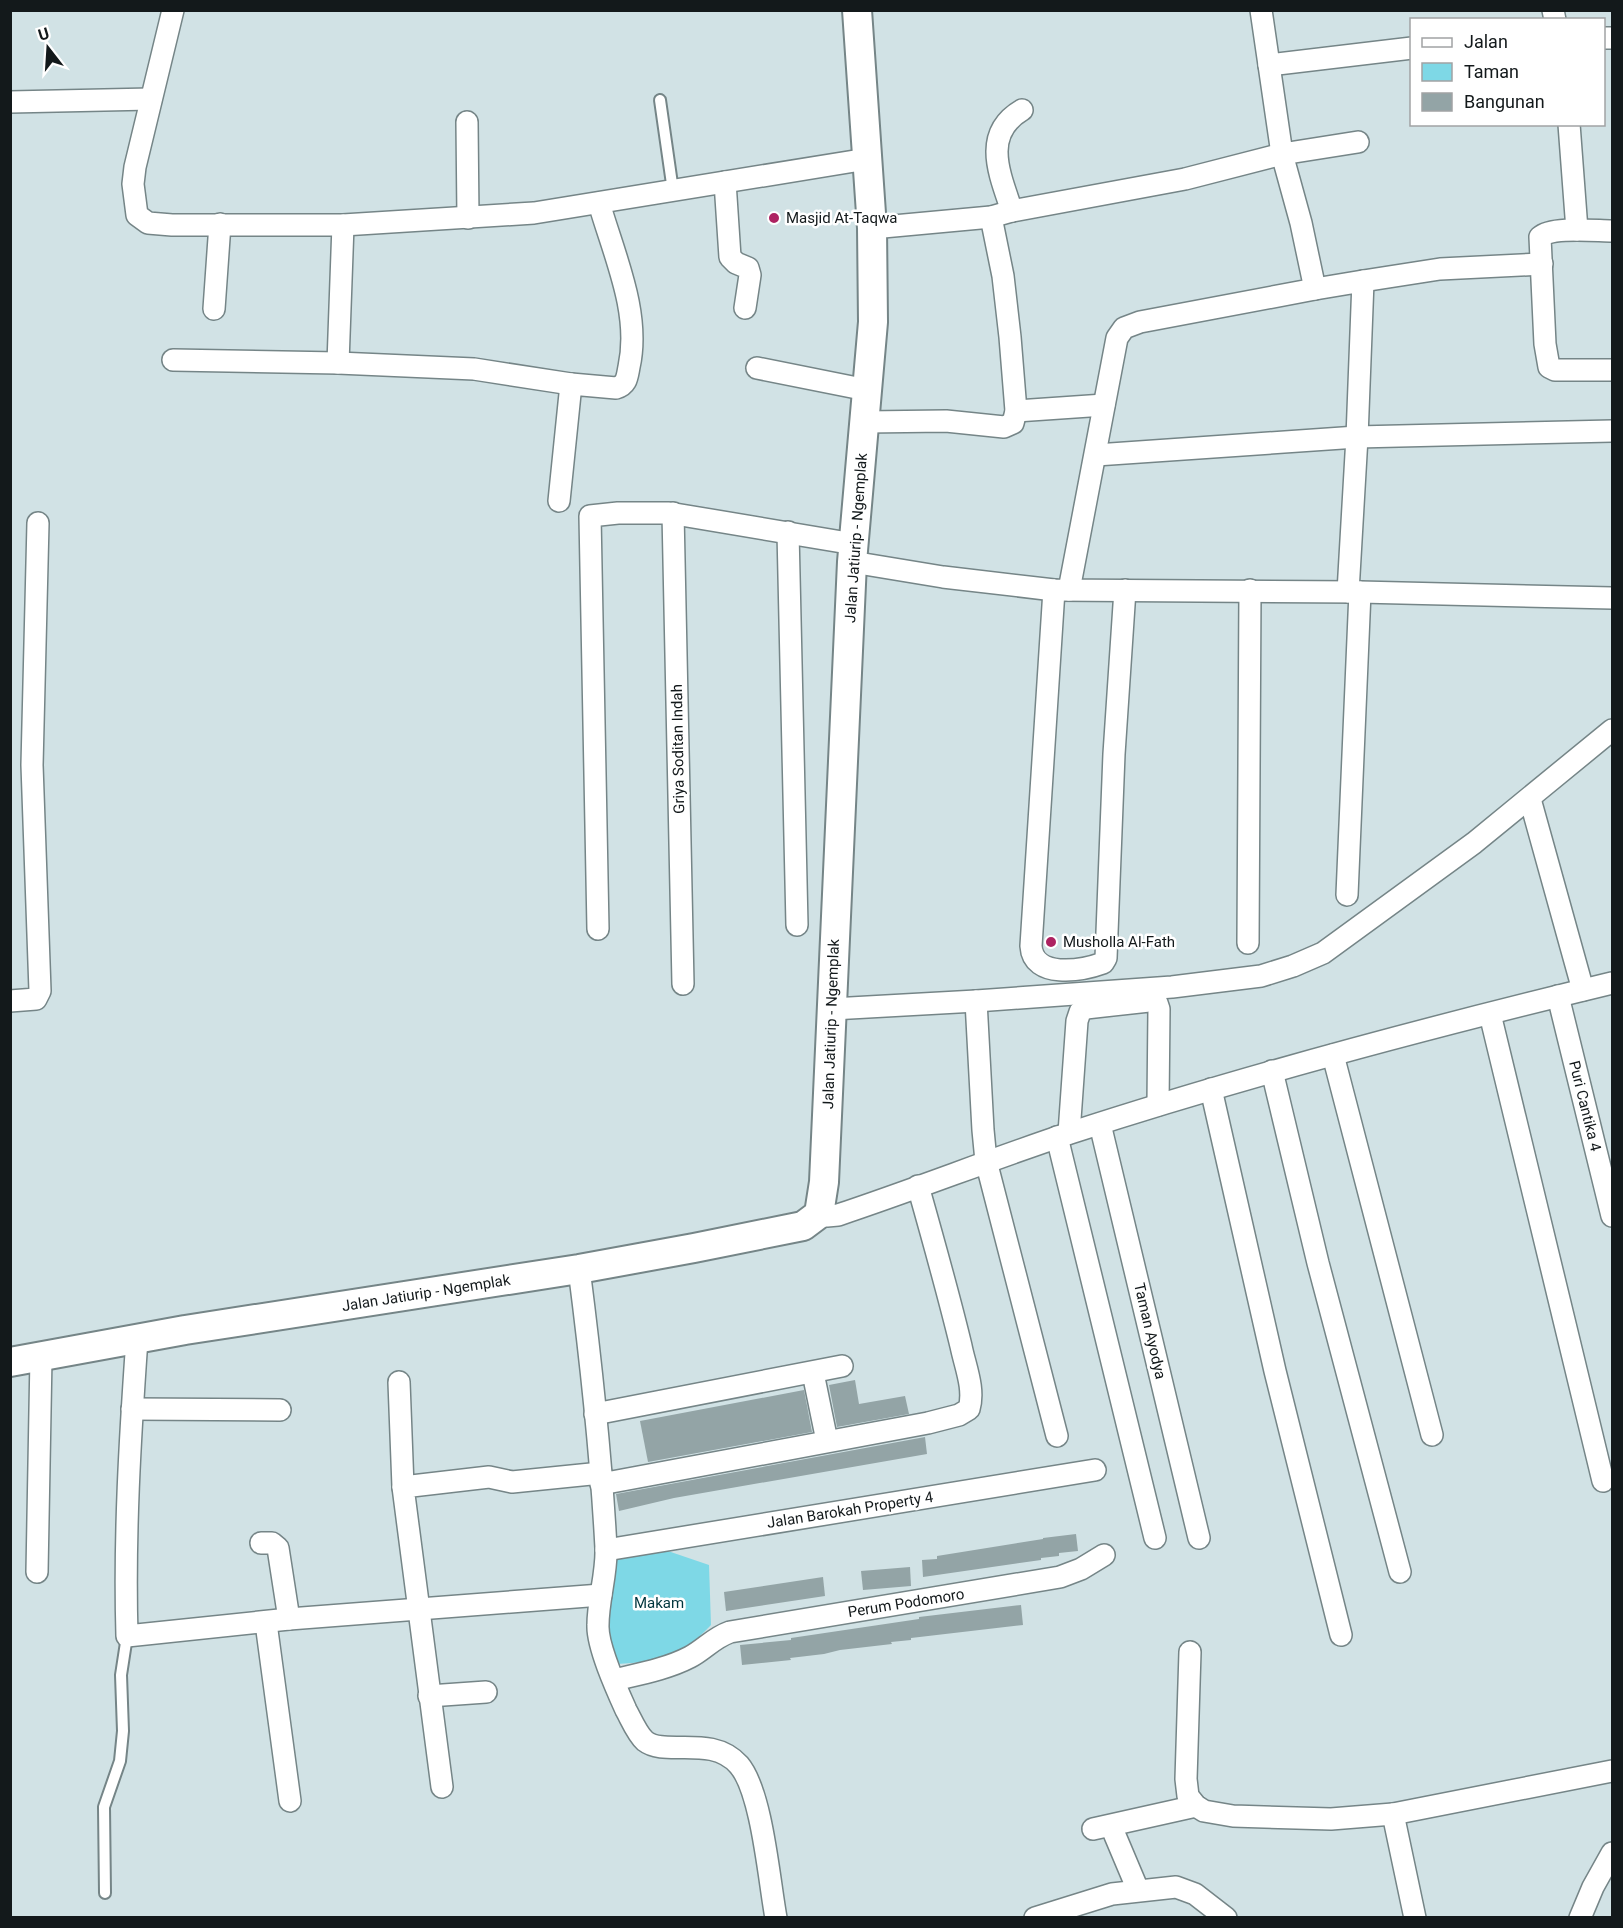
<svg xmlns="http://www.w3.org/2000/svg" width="1623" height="1928" font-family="Roboto,sans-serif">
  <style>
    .green { fill: #7ed8e6 }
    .building { fill: #93a4a6 }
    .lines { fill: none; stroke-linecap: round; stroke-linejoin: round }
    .lane-casing { stroke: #758587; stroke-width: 14 }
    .street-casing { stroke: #758587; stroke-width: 24 }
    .secondary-casing { stroke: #758587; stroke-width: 32 }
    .lane { stroke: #fff; stroke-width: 10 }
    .street { stroke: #fff; stroke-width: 21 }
    .secondary { stroke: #fff; stroke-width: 28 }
    .poi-dot { fill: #ad2261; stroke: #fff; stroke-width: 2 }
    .labels { text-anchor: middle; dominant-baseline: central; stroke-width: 5; stroke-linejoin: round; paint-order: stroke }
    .poi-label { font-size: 15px; fill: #13191b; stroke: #fff; text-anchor: start }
    .street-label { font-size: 15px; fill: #13191b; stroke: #fff }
    .park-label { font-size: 15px; fill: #00353d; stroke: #fff }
  </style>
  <rect width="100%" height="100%" fill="#d1e2e5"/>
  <!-- green -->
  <path class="green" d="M662 1549 709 1565 711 1625C682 1656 659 1662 617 1664L606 1626 617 1557Z"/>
  <!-- building -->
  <g class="building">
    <path d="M855 1380 859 1404 905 1396 909 1414 837 1427 829 1385Z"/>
    <path d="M804 1390 812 1432 648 1462 640 1421Z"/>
    <path d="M925 1437 927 1454 674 1498 619 1511 616 1494Z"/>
    <path d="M1076 1534 1078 1551 1059 1553V1556L1041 1558V1560L923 1577 922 1560 937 1559V1556L1043 1539V1538Z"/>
    <path d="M910 1567 911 1586 863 1590 861 1571Z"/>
    <path d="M823 1577 825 1596 726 1611 724 1592Z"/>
    <path d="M1021 1605 1023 1625 911 1638V1640L891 1642 892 1644 840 1650 824 1654 790 1658 791 1660 742 1665 740 1645 791 1640V1638L919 1619V1617Z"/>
  </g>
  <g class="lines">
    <!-- lane casing -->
    <g class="lane-casing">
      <g id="lane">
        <path d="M660 100 673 191"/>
        <path d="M105 1893 104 1807 120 1761 123 1731 121 1675 127 1636"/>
      </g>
    </g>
    <!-- street casing -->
    <g class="street-casing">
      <g id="street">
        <path d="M173 10 135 167 133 184 137 215 148 223 172 225H343L534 213 867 159"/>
        <path d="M1553 10 1555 20"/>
        <path d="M1604 38H1612"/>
        <path d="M1269 65 1412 48"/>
        <path d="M10 102 151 99"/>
        <path d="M467 122 468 218"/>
        <path d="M1569 124 1577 230"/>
        <path d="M725 182 730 257 736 263 748 268 750 275 745 308"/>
        <path d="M1012 211C1000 175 981 134 1022 110"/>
        <path d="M872 228 991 217 1012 211 1185 179 1282 154 1358 142"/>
        <path d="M1612 231C1596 231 1552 226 1540 237L1545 344 1549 367 1555 370H1612"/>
        <path d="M1363 281 1440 269 1542 264"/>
        <path d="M1315 289 1363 281 1357 437 1348 592"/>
        <path d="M214 309 220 224"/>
        <path d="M173 360 338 363 474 369 571 384"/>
        <path d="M338 363 343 225"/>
        <path d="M757 368 867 390"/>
        <path d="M1016 411 1104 405"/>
        <path d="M865 422 946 421 1004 427 1013 423 1016 411 1010 337 1003 276 991 217"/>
        <path d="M1096 455 1357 437 1612 431"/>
        <path d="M559 501 571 384 616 388C627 385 627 377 629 367 641 313 614 255 599 203"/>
        <path d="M673 513 683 984"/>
        <path d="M788 532 797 925"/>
        <path d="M852 562 943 577 1054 590 1360 592 1612 598"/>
        <path d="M1054 590 1031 946C1033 979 1081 971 1103 963L1106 958 1114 754 1125 590"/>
        <path d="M1069 590 1117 338 1124 328 1140 322 1315 289 1301 223 1282 154 1261 10"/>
        <path d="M1530 799 1583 990"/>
        <path d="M1347 895 1360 592"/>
        <path d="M598 929 590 516 618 513H669L854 544"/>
        <path d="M1248 943 1250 590"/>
        <path d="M1558 996 1612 1216"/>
        <path d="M10 1001 36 999 40 991 32 765 38 523"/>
        <path d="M976 1001 983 1130 986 1161 1057 1436"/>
        <path d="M832 1009 976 1001 1172 987 1261 976 1293 966 1323 953 1474 843 1612 730"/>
        <path d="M1490 1014 1603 1481"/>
        <path d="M1333 1055 1432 1435"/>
        <path d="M1272 1071 1318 1263 1400 1572"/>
        <path d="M1211 1089 1275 1371 1341 1635"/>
        <path d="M1100 1124 1199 1538"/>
        <path d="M1069 1133 1077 1021 1080 1012 1086 1008 1149 1001 1157 1003 1159 1009 1158 1105"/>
        <path d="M1057 1137 1155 1538"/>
        <path d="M819 1214 827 1216 838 1215C916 1189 992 1159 1070 1133 1248 1075 1430 1027 1612 983"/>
        <path d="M579 1269C591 1362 601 1455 606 1548 607 1574 598 1599 598 1625 597 1646 617 1690 626 1710 631 1719 637 1734 645 1741 665 1757 712 1734 739 1765 762 1792 769 1880 776 1918"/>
        <path d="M137 1339C130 1438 124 1538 127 1636L289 1619 601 1595"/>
        <path d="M813 1373 827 1441"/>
        <path d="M399 1382 403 1487"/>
        <path d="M132 1409 280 1410"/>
        <path d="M595 1414 842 1366"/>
        <path d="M601 1484 928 1423 959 1415 969 1409C975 1389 965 1366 961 1346 948 1292 933 1239 918 1186"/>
        <path d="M261 1543H272L278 1548 289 1619"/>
        <path d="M606 1550 1095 1470"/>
        <path d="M37 1572 41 1357"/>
        <path d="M266 1623 290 1801"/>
        <path d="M1190 1652 1186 1779 1188 1796 1196 1806 1204 1811 1233 1816 1331 1819 1393 1814 1612 1771"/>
        <path d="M614 1680C639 1674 667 1669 690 1657 705 1649 713 1638 730 1632L1060 1577 1081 1569 1104 1555"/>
        <path d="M429 1696 486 1692"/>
        <path d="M442 1787 403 1487 489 1477 512 1482 601 1473"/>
        <path d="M1393 1814 1415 1918"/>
        <path d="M1111 1826 1138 1890"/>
        <path d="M1093 1829 1196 1806"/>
        <path d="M1035 1918 1112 1894 1176 1887 1195 1894 1226 1918"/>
        <path d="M1580 1918 1593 1887 1612 1853"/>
      </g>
    </g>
    <!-- secondary casing -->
    <g class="secondary-casing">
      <path id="secondary" d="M10 1362 185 1330 579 1269 694 1248 803 1226 819 1214 824 1182 852 562 873 322 872 228 857 10"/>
    </g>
    <!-- lane -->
    <use href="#lane" class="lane"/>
    <!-- street -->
    <use href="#street" class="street"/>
    <!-- secondary -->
    <use href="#secondary" class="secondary"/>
  </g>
  <!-- markers -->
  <g class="poi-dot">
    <circle cx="774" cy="218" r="6"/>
    <circle cx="1051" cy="942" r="6"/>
  </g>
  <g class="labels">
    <!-- poi labels -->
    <g class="poi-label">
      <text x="786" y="218">Masjid At-Taqwa</text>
      <text x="1063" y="942">Musholla Al-Fath</text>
    </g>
    <!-- street labels -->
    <g class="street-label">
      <text transform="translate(856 538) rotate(-86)">Jalan Jatiurip - Ngemplak</text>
      <text transform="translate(678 749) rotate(-91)">Griya Soditan Indah</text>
      <text transform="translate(831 1024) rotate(-88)">Jalan Jatiurip - Ngemplak</text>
      <text transform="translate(1585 1106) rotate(76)">Puri Cantika 4</text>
      <text transform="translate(426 1293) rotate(-9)">Jalan Jatiurip - Ngemplak</text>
      <text transform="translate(1150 1331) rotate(77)">Taman Ayodya</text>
      <text transform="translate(850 1510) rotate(-9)">Jalan Barokah Property 4</text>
      <text transform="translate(906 1603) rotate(-9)">Perum Podomoro</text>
    </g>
    <!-- park labels -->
    <g class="park-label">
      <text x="659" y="1603">Makam</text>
    </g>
  </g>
  <!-- border -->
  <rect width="1623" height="1928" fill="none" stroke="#13191b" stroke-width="24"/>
  <!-- legend -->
  <rect x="1410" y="18" width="195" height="108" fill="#ffffff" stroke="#a1a3a4" stroke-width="1.5"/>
  <rect x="1422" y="38" width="30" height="9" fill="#ffffff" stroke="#a1a3a4" stroke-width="1.5"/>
  <text x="1464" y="48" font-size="18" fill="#13191b">Jalan</text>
  <rect x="1422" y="63" width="30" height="18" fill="#7ed8e6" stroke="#a1a3a4" stroke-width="1.5"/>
  <text x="1464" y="78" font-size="18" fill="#13191b">Taman</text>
  <rect x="1422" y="93" width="30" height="18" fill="#93a4a6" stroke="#a1a3a4" stroke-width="1.5"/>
  <text x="1464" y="108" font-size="18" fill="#13191b">Bangunan</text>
  <!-- north arrow -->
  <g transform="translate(48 48) rotate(343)" stroke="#ffffff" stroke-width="4.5" paint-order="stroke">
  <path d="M0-4.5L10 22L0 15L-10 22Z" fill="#13191b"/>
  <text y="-9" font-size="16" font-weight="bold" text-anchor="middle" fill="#13191b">U</text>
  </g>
</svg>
